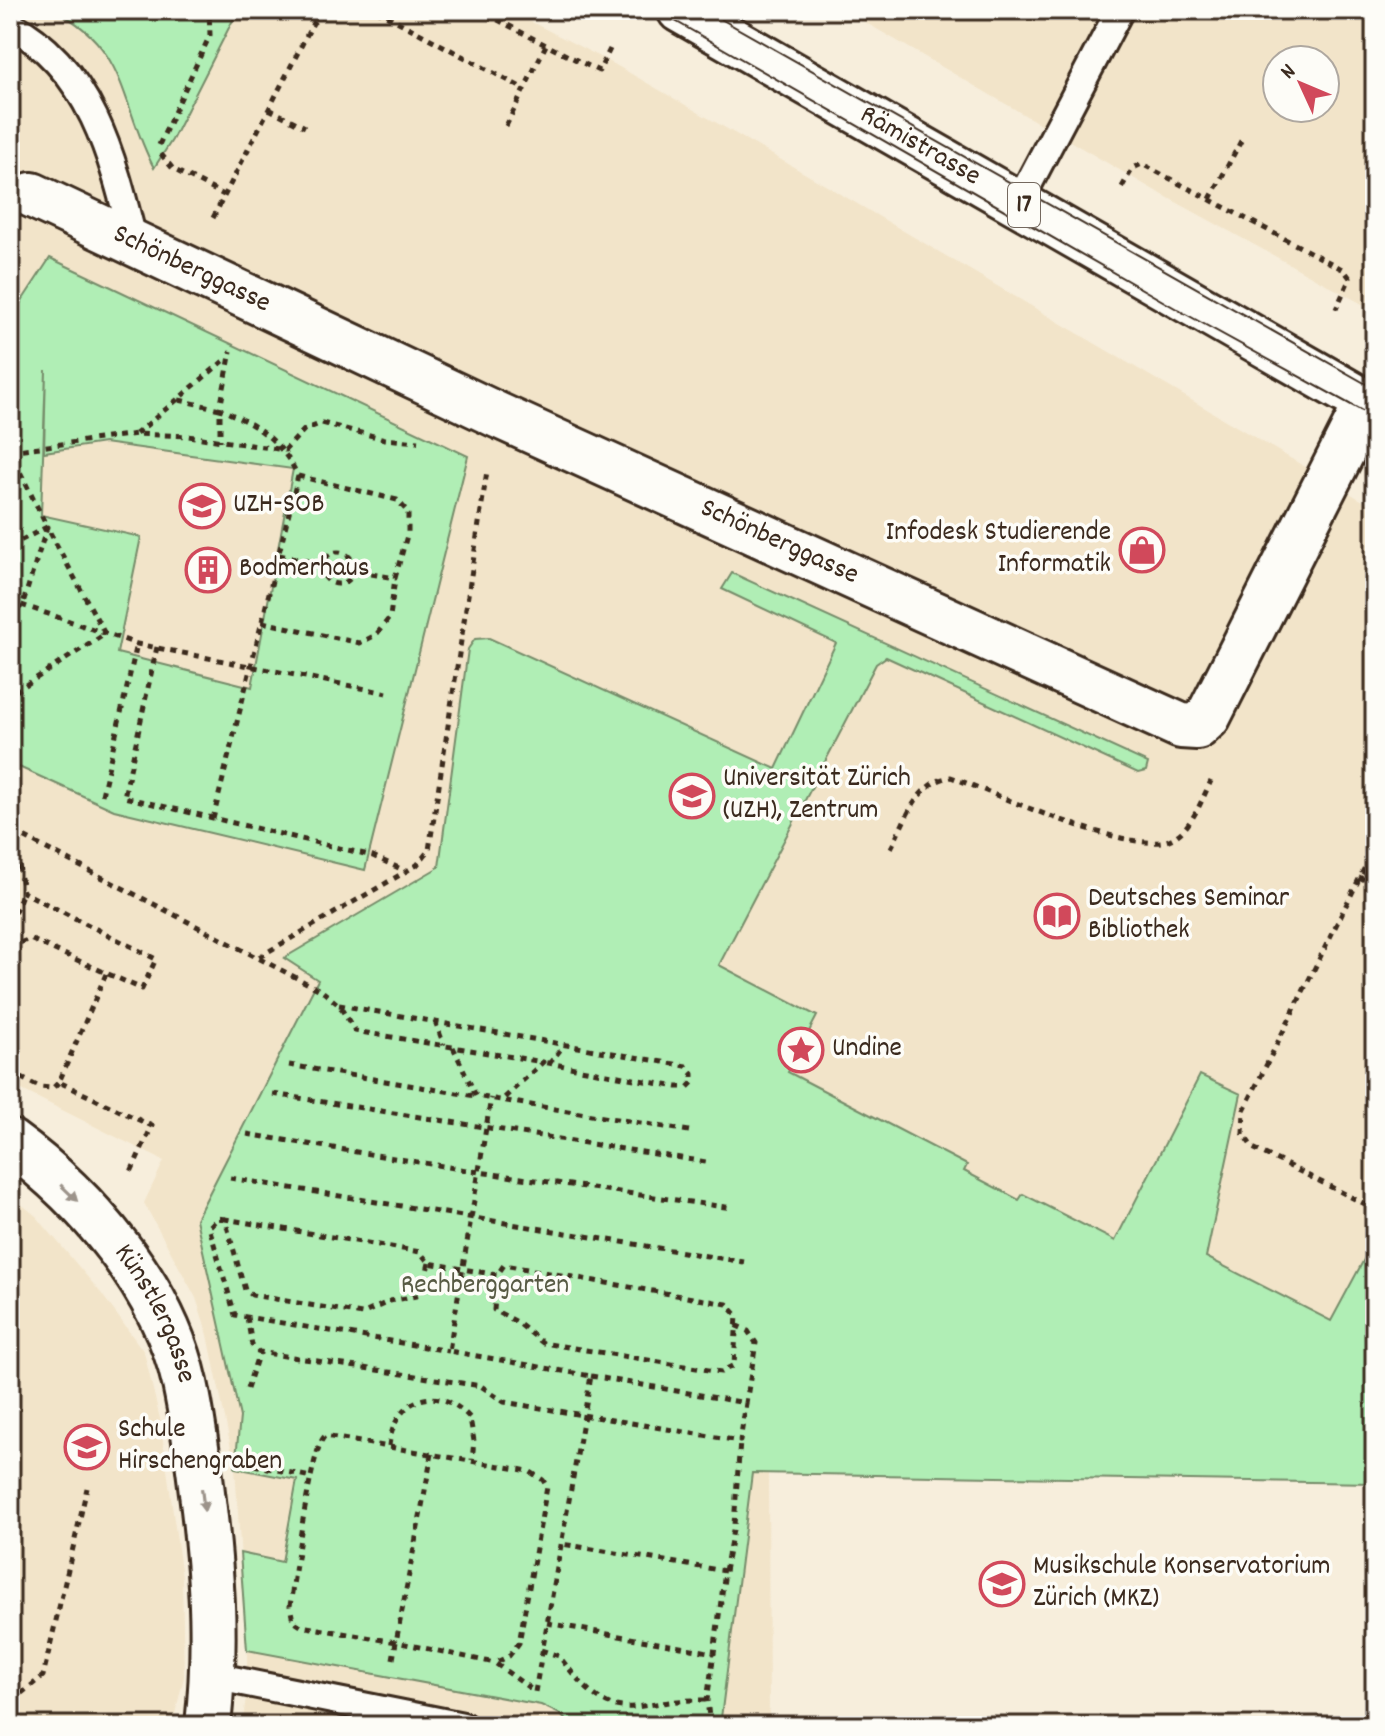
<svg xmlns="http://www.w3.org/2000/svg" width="1385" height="1736" font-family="Dekko,sans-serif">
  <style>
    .built { fill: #f2e4c9; fill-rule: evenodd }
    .green { fill: #b0eeb5; stroke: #768c6a; stroke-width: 2; fill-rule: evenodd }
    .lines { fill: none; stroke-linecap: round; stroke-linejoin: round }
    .service-casing { stroke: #3b2a1e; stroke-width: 32 }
    .minor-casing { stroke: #3b2a1e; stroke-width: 50 }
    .primary-casing { stroke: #3b2a1e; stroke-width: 50 }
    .path { stroke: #3b2a1e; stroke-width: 5; stroke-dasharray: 6 6; stroke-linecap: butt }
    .service { stroke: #fdfcf7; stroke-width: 26 }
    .minor { stroke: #fdfcf7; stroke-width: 44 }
    .primary { stroke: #fdfcf7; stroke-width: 44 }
    .tram { stroke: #3b2a1e; stroke-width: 2 }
    .oneway { fill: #9c938a }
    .labels { text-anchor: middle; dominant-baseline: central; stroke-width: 7; stroke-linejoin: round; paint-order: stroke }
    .shield { fill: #fdfcf7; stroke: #75695f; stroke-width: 2 }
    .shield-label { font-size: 26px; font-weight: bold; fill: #3b2a1e }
    .street-label { font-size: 28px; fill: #3b2a1e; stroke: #fdfcf7 }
    .poi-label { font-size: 28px; fill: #3b2a1e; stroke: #fdfcf7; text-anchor: start }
    .park-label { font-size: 28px; fill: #585b44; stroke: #fdfcf7 }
  </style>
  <rect width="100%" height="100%" fill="#f7eedc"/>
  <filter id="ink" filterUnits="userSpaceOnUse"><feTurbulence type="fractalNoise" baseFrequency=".0125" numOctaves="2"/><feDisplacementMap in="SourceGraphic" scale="16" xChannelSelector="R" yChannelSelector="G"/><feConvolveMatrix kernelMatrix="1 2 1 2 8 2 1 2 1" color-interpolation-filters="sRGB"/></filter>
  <g filter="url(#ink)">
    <!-- built -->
    <g class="built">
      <path d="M10 10H508L614 64 832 189 1375 508V1483L768 1473 769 1726H242L247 1690V1650L235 1468 208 1335 196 1298 144 1203 164 1161 10 1084Z"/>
      <path d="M844 10H1375V311L1154 190ZM1277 60H1325V108H1277Z"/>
      <path d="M10 1195 36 1216 101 1293 144 1352 160 1419 182 1577 184 1677 172 1726H10Z"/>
    </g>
    <!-- green -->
    <g class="green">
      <path d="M54 10H238L172 140 154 168C120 104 128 47 54 10Z"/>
      <path d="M50 258 468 456 365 870 114 810 10 763V319ZM46 370 44 452 104 443 293 469 252 687 117 653 141 537 41 515Z"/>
      <path d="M732 573 1148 763 1146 771 1138 773 886 657 876 664 719 965 817 1016 788 1072 967 1165 964 1171 1019 1200 1023 1194 1115 1241 1200 1075 1241 1094 1206 1257 1331 1321 1375 1239V1483L752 1473 720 1726H571L560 1714 541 1705 247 1650 240 1553 282 1562 297 1480 235 1468 240 1417 196 1219 318 980 284 958 439 867 468 649 475 639 489 638 776 769 836 643 722 589Z"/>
    </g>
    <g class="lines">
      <!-- service casing -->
      <g class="service-casing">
        <g id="service">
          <path d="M10 25C93 69 114 163 135 247"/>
          <path d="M1019 202 1120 10"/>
          <path d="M213 1676 463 1726"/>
        </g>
      </g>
      <!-- minor casing -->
      <g class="minor-casing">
        <g id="minor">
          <path id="s1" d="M32 195 495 414 1181 726 1197 727 1208 717 1367 403"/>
          <path id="s2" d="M10 1142C87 1198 164 1288 185 1383 194 1424 199 1467 204 1509 213 1586 216 1648 208 1726"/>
        </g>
      </g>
      <!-- primary casing -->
      <g class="primary-casing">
        <g id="primary">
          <path id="s3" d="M680 10 1367 403 1375 420"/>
        </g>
      </g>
      <!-- path -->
      <g class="path">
        <path d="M376 10 524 89"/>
        <path d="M501 10 496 19 546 45"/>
        <path d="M269 109 305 127"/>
        <path d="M10 125 19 141"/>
        <path d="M506 126 546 45 599 71 610 49"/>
        <path d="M159 145 210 35 209 10"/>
        <path d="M161 154 173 169 224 195"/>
        <path d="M1122 187 1133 168 1142 164 1344 270 1350 278 1336 309"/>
        <path d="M1210 199 1242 139"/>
        <path d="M213 218 313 23 331 10"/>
        <path d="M179 400 220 409V441"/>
        <path d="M136 434 226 359"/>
        <path d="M10 451 136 434 188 436 285 450 304 430 322 423 385 439 418 442"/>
        <path d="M10 451 47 527 22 606 10 614"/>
        <path d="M298 476 397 500 408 512V532L395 578 354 571"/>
        <path d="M10 546 47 527 105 634 10 695"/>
        <circle cx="338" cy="568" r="16"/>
        <path d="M279 555 323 564"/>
        <path d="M10 601 137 644 387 693"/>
        <path d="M262 622 360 643 376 635 390 617 395 578"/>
        <path d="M157 647 124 797 373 856 405 871"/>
        <path d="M102 795 137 644"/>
        <path d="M10 806 23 892 156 959 142 989 30 939 19 943 10 965"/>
        <path d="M213 819 298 476C280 439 257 425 220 409L231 351"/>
        <path d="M14 832 322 991 339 1005 355 1031 543 1062 502 1100"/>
        <path d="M1375 847 1244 1110 1243 1134 1253 1148 1375 1209"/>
        <path d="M891 848C906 820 916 782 951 777 993 793 1131 855 1169 840 1191 831 1201 801 1211 781"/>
        <path d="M1359 877 1375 885"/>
        <path d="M10 924 23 892"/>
        <path d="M259 957 417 865 429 850 487 471"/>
        <path d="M106 974 59 1082 152 1126 130 1174"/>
        <path d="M339 1005 686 1066 693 1074V1082L688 1087H677L543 1062"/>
        <path d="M435 1021 444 1045"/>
        <path d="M453 1047 476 1096 689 1131"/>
        <path d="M549 1064 564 1045"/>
        <path d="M289 1065 475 1096"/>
        <path d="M10 1072 39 1087 53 1088 59 1082"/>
        <path d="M273 1094 706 1162"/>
        <path d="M247 1134 479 1172 732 1208"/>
        <path d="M230 1178 744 1262"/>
        <path d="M225 1219 218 1218 209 1227 235 1315 449 1351"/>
        <path d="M429 1263 421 1295 390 1301 362 1314 252 1295 245 1290 225 1219 420 1252 429 1263 497 1275 504 1265 727 1304 737 1315 734 1365 721 1372 543 1343 517 1322 494 1310 497 1275"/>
        <path d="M247 1317 252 1345 259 1352 481 1386 504 1402 740 1441 746 1403"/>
        <path d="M591 1376 746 1403 756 1343 748 1331 735 1325"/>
        <path d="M247 1389 259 1352"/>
        <path d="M389 1446C394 1399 437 1381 470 1418L474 1441 472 1460"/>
        <path d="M432 1454 396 1642 301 1626 293 1621 290 1606C294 1580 311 1446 325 1436L529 1471 543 1480 547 1487 519 1643 509 1656 495 1663"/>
        <path d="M254 1465 311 1477"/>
        <path d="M725 1571 734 1525 740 1441"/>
        <path d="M547 1623 714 1653 725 1571 562 1544"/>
        <path d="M541 1650 559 1656C619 1736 626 1698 707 1700"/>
        <path d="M393 1659 396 1642 495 1663 535 1692 591 1376 449 1351 491 1098"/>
        <path d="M10 1713 13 1700 43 1676 87 1488"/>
        <path d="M710 1726 707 1700 714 1653"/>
      </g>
      <!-- service -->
      <use href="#service" class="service"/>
      <!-- minor -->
      <use href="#minor" class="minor"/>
      <!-- primary -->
      <use href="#primary" class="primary"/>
      <!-- tram -->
      <g class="tram">
        <path d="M656 10 1182 312 1375 418"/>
        <path d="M705 10 1375 389"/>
      </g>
    </g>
    <!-- one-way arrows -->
    <defs><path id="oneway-solid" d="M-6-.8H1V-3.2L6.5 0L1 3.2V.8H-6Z" transform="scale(2)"/></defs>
    <g class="oneway">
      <use href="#oneway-solid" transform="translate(69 1193) rotate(44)"/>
      <use href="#oneway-solid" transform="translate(203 1500) rotate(83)"/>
    </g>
  </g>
  <!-- icons -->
  <defs>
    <g id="university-ring" transform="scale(2.3)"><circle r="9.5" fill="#fdfcf7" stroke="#d1495b" stroke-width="1.5"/><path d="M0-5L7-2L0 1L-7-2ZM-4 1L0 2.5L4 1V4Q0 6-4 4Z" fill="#d1495b"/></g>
    <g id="shop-ring" transform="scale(2.3)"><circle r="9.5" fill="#fdfcf7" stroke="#d1495b" stroke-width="1.5"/><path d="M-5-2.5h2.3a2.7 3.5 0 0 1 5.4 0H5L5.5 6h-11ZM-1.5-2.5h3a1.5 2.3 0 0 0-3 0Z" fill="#d1495b"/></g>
    <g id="building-ring" transform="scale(2.3)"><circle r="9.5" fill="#fdfcf7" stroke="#d1495b" stroke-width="1.5"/><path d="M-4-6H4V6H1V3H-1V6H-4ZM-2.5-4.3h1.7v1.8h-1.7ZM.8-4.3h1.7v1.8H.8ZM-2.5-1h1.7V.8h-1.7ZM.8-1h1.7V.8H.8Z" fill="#d1495b"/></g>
    <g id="library-ring" transform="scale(2.3)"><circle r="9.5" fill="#fdfcf7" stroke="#d1495b" stroke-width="1.5"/><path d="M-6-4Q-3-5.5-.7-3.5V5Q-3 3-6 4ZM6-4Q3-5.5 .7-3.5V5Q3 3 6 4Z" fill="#d1495b"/></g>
    <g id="sight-ring" transform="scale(2.3)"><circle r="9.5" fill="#fdfcf7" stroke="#d1495b" stroke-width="1.5"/><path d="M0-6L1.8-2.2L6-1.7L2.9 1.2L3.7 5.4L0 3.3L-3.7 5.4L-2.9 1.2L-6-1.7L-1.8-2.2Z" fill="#d1495b"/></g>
    <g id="school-ring" transform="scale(2.3)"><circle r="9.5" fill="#fdfcf7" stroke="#d1495b" stroke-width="1.5"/><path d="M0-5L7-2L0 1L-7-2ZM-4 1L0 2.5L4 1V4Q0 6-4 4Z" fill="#d1495b"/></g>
  </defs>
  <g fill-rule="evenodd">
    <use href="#university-ring" x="202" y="506"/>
    <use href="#shop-ring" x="1142" y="550"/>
    <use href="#building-ring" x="208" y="570"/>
    <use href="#university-ring" x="692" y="796"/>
    <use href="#library-ring" x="1057" y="916"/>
    <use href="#sight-ring" x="801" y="1050"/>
    <use href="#school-ring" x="87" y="1447"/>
    <use href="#school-ring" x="1002" y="1584"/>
  </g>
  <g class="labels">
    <!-- shield labels -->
    <rect class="shield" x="1008" y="183" width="32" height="44" rx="6"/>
    <g class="shield-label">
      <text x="1024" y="205">17</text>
    </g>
    <!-- street labels -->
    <g class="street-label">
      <text stroke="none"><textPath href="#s3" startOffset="276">Rämistrasse</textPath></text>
      <text stroke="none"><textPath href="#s1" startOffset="176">Schönberggasse</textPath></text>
      <text stroke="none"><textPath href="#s1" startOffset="824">Schönberggasse</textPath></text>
      <text stroke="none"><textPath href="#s2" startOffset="228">Künstlergasse</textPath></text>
    </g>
    <!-- poi labels -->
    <g class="poi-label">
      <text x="233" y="506">UZH-SOB</text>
      <text x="1111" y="534" text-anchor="end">Infodesk Studierende<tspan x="1111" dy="32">Informatik</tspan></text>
      <text x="239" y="570">Bodmerhaus</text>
      <text x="723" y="780">Universität Zürich<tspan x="723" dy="32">(UZH), Zentrum</tspan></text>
      <text x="1088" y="900">Deutsches Seminar<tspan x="1088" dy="32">Bibliothek</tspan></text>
      <text x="832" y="1050">Undine</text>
      <text x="118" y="1431">Schule<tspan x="118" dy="32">Hirschengraben</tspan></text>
      <text x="1033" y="1568">Musikschule Konservatorium<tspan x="1033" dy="32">Zürich (MKZ)</tspan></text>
    </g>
    <!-- park labels -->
    <g class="park-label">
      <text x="485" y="1287">Rechberggarten</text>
    </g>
  </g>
  <!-- margin -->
  <rect width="1385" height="1736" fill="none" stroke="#fdfcf7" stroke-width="40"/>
  <rect x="20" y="20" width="1345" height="1696" fill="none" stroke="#3b2a1e" stroke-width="3" filter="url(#ink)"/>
  <!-- north arrow -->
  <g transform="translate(1301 84) rotate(314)"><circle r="38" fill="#fdfcf7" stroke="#afa8a0" stroke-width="2"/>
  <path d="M0-6L14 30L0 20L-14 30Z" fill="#d1495b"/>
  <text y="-12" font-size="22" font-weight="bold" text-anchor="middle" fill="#3b2a1e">N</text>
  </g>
</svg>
